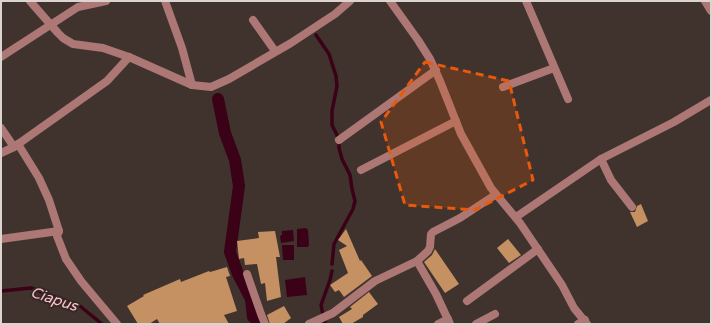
<svg xmlns="http://www.w3.org/2000/svg" width="712" height="325" font-family="'Varela Round',sans-serif">
  <style>
    .water { fill: #3a0117 }
    .lines { fill: none; stroke-linecap: round; stroke-linejoin: round }
    .stream { stroke: #3a0117; stroke-width: 3.5 }
    .canal { stroke: #3a0117; stroke-width: 12 }
    .building { fill: #c59062 }
    .street { stroke: #ac7774; stroke-width: 8 }
    .marked { fill: #e8590c; fill-opacity: 0.2; stroke: #e8590c; stroke-width: 3; stroke-dasharray: 8 5; stroke-linejoin: round }
    .labels { text-anchor: middle; dominant-baseline: central; stroke-width: 4; stroke-linejoin: round; paint-order: stroke }
    .water-label { font-size: 15px; font-style: italic; fill: #fcc0ce; stroke: #362924 }
  </style>
  <rect width="100%" height="100%" fill="#40332e"/>
  <!-- water -->
  <g class="water">
    <path d="M306 228 308 230 309 245 308 247H297V229Z"/>
    <path d="M293 230 294 241 281 243 280 236 282 235V231Z"/>
    <path d="M282 245H294V260H283Z"/>
    <path d="M305 277 307 295 287 297 285 280Z"/>
  </g>
  <g class="lines">
    <!-- stream -->
    <g class="stream">
      <path d="M316 35 329 54 336 76 337 86 332 111V125L339 139V148L342 159 350 175 352 189 355 201 353 209 334 244 332 264"/>
      <path d="M1 291 31 288 80 306 102 324"/>
      <path d="M323 315 321 305 330 280 332 271"/>
      <path d="M325 322V324"/>
    </g>
    <!-- canal -->
    <path class="canal" d="M218 99 225 133 235 160 239 186 230 252 238 274 251 299 253 317 261 322 262 324"/>
  </g>
  <!-- building -->
  <g class="building">
    <path d="M641 204 648 221 637 227 630 212H635L637 206Z"/>
    <path d="M346 229 360 261 361 260 372 276 344 297 339 290 335 292 330 285 348 273 339 250 347 246 338 240Z"/>
    <path d="M275 231 280 257H276L281 297 267 301 265 283 261 284 257 264 245 265 244 258 239 259 237 241 259 238 258 232Z"/>
    <path d="M508 239 521 255 509 263 497 248Z"/>
    <path d="M435 249 459 284 445 293 424 262 432 255Z"/>
    <path d="M227 267 230 276 226 277 237 311 224 315 229 324H160L157 319 149 324H138L127 306 144 296 143 295 180 279 181 282 209 271 210 272Z"/>
    <path d="M369 292 378 304 363 315V317L351 324H343L339 317 352 309 350 307Z"/>
    <path d="M284 306 291 318 283 324H270L267 315Z"/>
  </g>
  <g class="lines">
    <!-- street -->
    <g class="street">
      <path d="M30 1 58 33 63 38 73 44 103 48 129 57 192 85 211 87 229 79 291 43 335 14 350 1"/>
      <path d="M165 1 182 48 192 85"/>
      <path d="M390 1 418 40 430 59 440 81 461 134 491 188 520 223 562 285 574 308 587 324"/>
      <path d="M526 1 568 99"/>
      <path d="M705 1 711 11"/>
      <path d="M253 20 275 51"/>
      <path d="M1 57 78 7 106 1"/>
      <path d="M503 87 554 68"/>
      <path d="M1 128 14 147"/>
      <path d="M339 140 436 70"/>
      <path d="M18 144 39 178 49 200 59 231 57 236 66 259 81 281 117 324"/>
      <path d="M1 153 14 147 107 81 129 57"/>
      <path d="M601 159 611 180 632 207"/>
      <path d="M361 170 456 121"/>
      <path d="M516 217 601 159 674 122 711 100"/>
      <path d="M1 239 59 231"/>
      <path d="M417 261 436 294 450 324"/>
      <path d="M247 274 261 314 265 324"/>
      <path d="M467 301 538 249"/>
      <path d="M309 324 333 313 375 281 417 261 428 251 430 247 431 234 433 232 460 218 495 195"/>
      <path d="M438 324 448 319"/>
      <path d="M476 324 495 314"/>
      <path d="M578 324 585 320"/>
    </g>
  </g>
  <!-- marked area -->
  <path class="marked" d="M425 62 509 81 533 180 475 210 405 205 381 122Z"/>
  <g class="labels">
    <!-- water labels -->
    <g class="water-label">
      <text transform="translate(54 299) rotate(18)">Ciapus</text>
    </g>
  </g>
  <!-- border -->
  <rect width="712" height="325" fill="none" stroke="#dcd4d1" stroke-width="4"/>
</svg>
